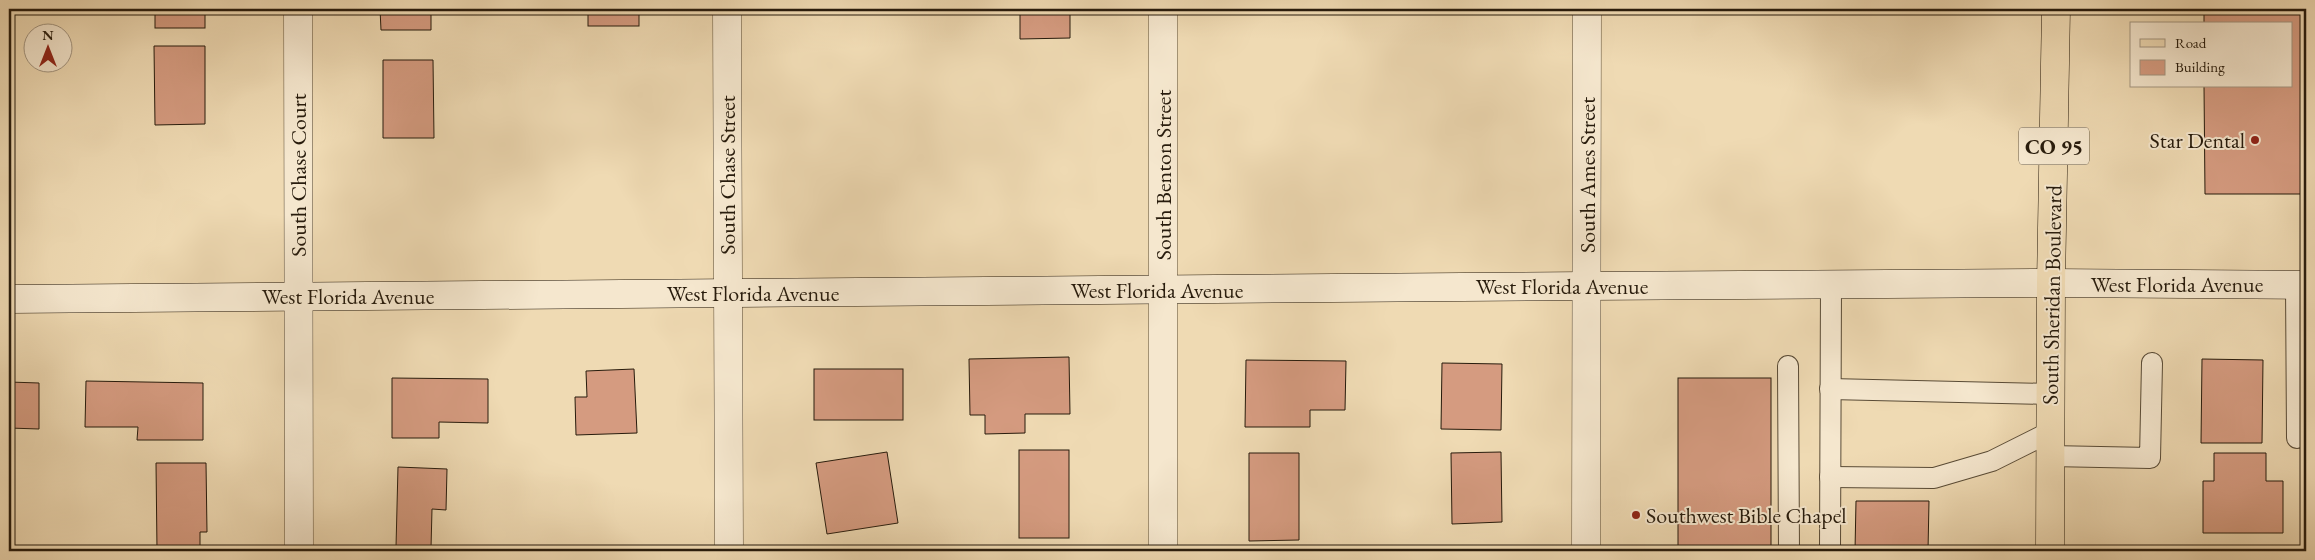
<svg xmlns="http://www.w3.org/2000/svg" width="2315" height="560" font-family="'EB Garamond',serif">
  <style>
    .building { fill: #d59b80; stroke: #271b0c }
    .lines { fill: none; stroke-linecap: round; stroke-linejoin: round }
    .lane-casing { stroke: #594b36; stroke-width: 22 }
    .street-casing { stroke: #594b36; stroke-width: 29 }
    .secondary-casing { stroke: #271b0c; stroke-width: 29 }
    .primary-casing { stroke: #271b0c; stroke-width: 29 }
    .lane { stroke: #f5e7ce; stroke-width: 20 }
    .street { stroke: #f5e7ce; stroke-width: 28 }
    .secondary { stroke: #f5e7ce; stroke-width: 28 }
    .primary { stroke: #efdab3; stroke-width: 28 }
    .poi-dot { fill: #8f2418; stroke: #f5e7ce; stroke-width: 2 }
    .labels { text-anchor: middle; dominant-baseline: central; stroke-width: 4; stroke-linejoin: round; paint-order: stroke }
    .shield { fill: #f5e7ce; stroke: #655846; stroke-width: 1 }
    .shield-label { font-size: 21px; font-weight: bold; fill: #271b0c }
    .poi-label { font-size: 22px; fill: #271b0c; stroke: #f5e7ce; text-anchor: end }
    .street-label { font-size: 22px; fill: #271b0c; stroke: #f5e7ce }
  </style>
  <rect width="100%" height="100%" fill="#efdab3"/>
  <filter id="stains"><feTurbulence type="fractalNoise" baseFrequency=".004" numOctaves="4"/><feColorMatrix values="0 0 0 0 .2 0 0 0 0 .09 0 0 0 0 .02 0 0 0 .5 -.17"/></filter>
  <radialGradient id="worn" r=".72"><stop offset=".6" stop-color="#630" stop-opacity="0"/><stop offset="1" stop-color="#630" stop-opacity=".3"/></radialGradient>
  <!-- building -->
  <g class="building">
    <rect x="155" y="9" width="50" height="19"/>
    <path d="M380 9H431V30H381Z"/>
    <rect x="588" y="9" width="51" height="17"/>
    <path d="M1020 9H1070V38L1020 39Z"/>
    <path d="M2204 9H2306V194H2205L2204 86H2291V24H2204Z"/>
    <path d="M154 46H205V124L155 125Z"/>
    <path d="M383 60H433L434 138H383Z"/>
    <path d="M1069 357 1070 414H1025V433L985 434V415H970L969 359Z"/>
    <path d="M2202 359 2263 360 2262 443H2201Z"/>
    <path d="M1246 360 1346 361 1345 410H1310V427H1245Z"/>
    <path d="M1442 363 1502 364 1501 430 1441 429Z"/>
    <path d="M634 369 637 433 576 435 575 397H587L586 371Z"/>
    <rect x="814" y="369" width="89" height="51"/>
    <path d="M392 378 488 379V423L439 422V438H392Z"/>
    <rect x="1678" y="378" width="93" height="173"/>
    <path d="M86 381 203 383V440H137L138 427H85Z"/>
    <path d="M9 382 39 383V429L9 428Z"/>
    <rect x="1019" y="450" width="50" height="88"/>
    <path d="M887 452 898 523 827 534 816 463Z"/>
    <path d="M1501 452 1502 522 1452 524 1451 453Z"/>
    <path d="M1249 453H1299V540L1249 541Z"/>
    <path d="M2214 453H2266V481H2283V533H2203V481H2214Z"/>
    <path d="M156 463H206L207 532H200V550H157Z"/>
    <path d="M398 467 447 469 446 510 432 509 431 548 396 547Z"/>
    <path d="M1856 501H1929L1928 551H1855Z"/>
  </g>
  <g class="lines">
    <!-- lane casing -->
    <g class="lane-casing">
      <g id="lane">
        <path d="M2296 285 2297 438"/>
        <path d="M1788 366 1789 551"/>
        <path d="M1830 389 2050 394"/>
        <path d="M2050 456 2150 458 2152 363"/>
        <path d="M1830 477 1934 478 1992 461 2050 432"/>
        <path d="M1830 551 1831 285"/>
      </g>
    </g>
    <!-- street casing -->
    <g class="street-casing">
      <g id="street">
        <path d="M298 9 299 551"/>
        <path d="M727 9 729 551"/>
        <path d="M1163 9V551"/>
        <path d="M1586 551 1587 9"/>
      </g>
    </g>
    <!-- secondary casing -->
    <g class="secondary-casing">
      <path id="secondary" d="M9 299 1587 286 2051 283 2306 285"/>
    </g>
    <!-- primary casing -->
    <g class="primary-casing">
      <path id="primary" d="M2050 551 2051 283 2056 9"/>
    </g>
    <!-- lane -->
    <use href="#lane" class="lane"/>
    <!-- street -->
    <use href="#street" class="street"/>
    <!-- secondary -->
    <use href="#secondary" class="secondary"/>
    <!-- primary -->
    <use href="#primary" class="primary"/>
  </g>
  <!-- markers -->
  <g class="poi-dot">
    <circle cx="2255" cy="140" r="5"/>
    <circle cx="1636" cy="515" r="5"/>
  </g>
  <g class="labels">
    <!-- shield labels -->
    <rect class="shield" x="2019" y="127.5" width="70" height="37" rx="4"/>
    <g class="shield-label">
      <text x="2054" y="146">CO 95</text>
    </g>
    <!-- poi labels -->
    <g class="poi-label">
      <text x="2245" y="140">Star Dental</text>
      <text x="1646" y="515" text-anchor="start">Southwest Bible Chapel</text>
    </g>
    <!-- street labels -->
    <g class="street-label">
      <text transform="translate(298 175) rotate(-90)">South Chase Court</text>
      <text transform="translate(727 175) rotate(-90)">South Chase Street</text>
      <text transform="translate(1163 175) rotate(-90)">South Benton Street</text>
      <text transform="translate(1587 175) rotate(-90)">South Ames Street</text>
      <text x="2177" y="284">West Florida Avenue</text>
      <text x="1562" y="286">West Florida Avenue</text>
      <text x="1157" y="290">West Florida Avenue</text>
      <text x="753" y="293">West Florida Avenue</text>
      <text transform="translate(2052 295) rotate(-89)">South Sheridan Boulevard</text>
      <text x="348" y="296">West Florida Avenue</text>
    </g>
  </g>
  <!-- margin -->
  <rect width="2315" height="560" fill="none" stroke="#efdab3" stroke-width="30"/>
  <rect x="10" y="10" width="2295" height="540" fill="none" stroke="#271b0c" stroke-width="2.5"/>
  <rect x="15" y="15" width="2285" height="530" fill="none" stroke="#271b0c"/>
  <!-- legend -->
  <rect x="2130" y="22" width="162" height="65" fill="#f5e7ce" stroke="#a39580"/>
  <rect x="2140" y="39" width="25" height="8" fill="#efdab3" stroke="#a39580"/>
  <text x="2175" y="48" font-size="15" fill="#271b0c">Road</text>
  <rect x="2140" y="60" width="25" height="15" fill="#d59b80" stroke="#a39580"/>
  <text x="2175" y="72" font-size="15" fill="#271b0c">Building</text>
  <!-- north arrow -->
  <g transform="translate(48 48)"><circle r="24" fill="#f5e7ce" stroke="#a39580"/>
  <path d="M0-4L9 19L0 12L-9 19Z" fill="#8f2418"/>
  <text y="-8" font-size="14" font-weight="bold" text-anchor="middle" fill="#271b0c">N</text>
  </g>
  <rect width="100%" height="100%" filter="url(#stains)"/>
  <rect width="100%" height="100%" fill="url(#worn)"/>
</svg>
